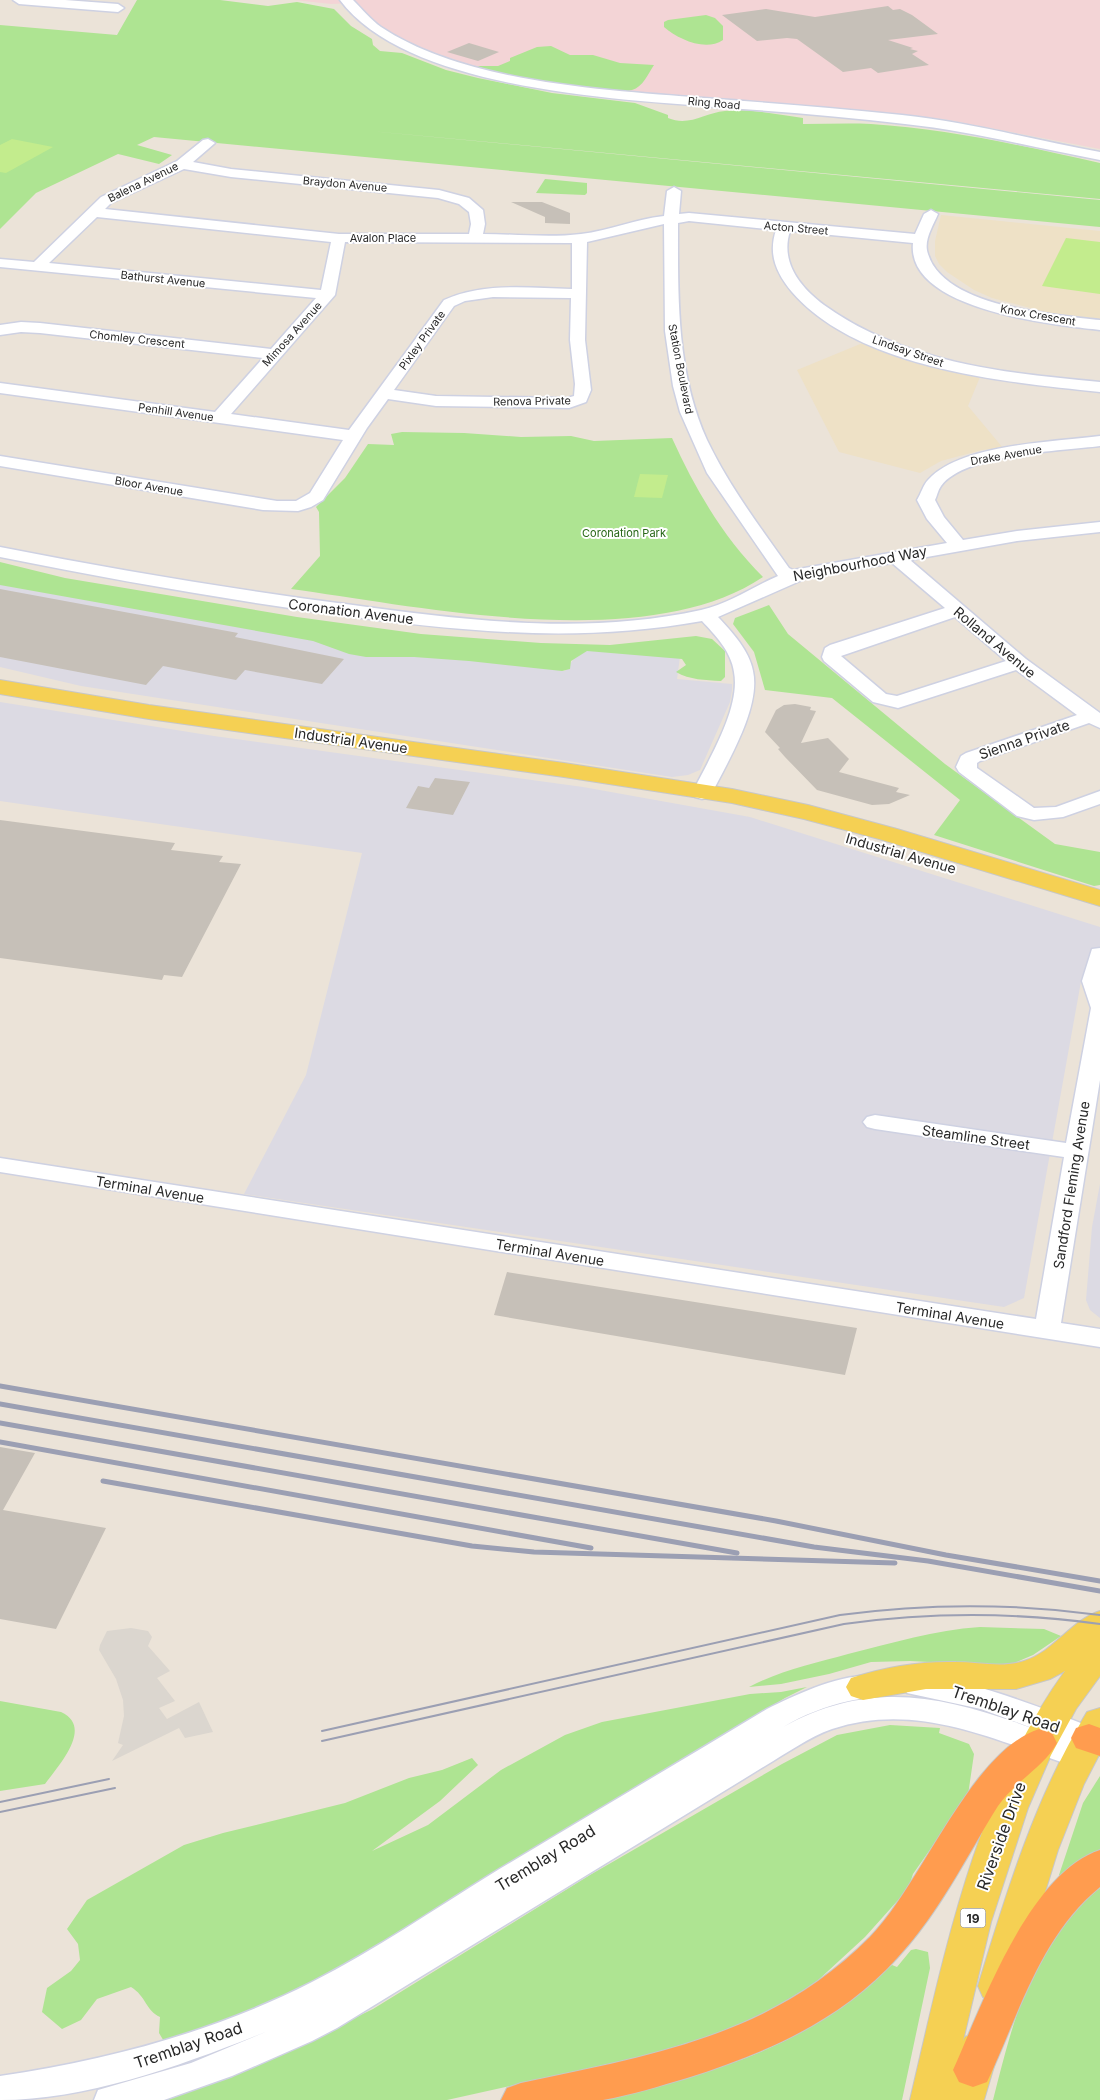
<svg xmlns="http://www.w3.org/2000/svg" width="1100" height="2100" font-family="Inter,sans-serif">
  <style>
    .industrial { fill: #dcdae3 }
    .education { fill: #eee1c6 }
    .medical { fill: #f3d4d6 }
    .green { fill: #aee492 }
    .pitch { fill: #c3ec8d }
    .plaza { fill: #dbd6cf }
    .building { fill: #c6c0b8 }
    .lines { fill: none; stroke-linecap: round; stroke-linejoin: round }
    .minor-casing { stroke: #ced1e2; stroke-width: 3 }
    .major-casing { stroke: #c7c7c7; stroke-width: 2 }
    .highway-casing { stroke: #c7c7c7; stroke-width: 2 }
    .minor { fill: #fff; fill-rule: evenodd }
    .major { fill: #f5d053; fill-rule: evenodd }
    .highway { fill: #ff9c4f; fill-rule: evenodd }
    .tram { stroke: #9b9fb3; stroke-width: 2 }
    .rail { stroke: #9b9fb3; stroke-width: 5 }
    .labels { text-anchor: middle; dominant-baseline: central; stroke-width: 4; stroke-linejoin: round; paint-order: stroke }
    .far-street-label { font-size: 11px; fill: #282828; stroke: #fff }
    .far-park-label { font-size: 11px; fill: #276616; stroke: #fff }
    .shield { fill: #fff; stroke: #686868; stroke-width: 1 }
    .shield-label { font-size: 12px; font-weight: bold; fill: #282828 }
    .street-label { font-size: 14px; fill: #282828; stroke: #fff }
    .near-street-label { font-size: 16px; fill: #282828; stroke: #fff }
  </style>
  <rect width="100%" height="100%" fill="#ebe3d8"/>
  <!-- industrial -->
  <g class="industrial">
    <path d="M0 580 383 648 565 671 580 650 680 657 677 679 732 684V690L730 702 700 770 688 775 672 777 81 686 0 667Z"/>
    <path d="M0 702 214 736 583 787 750 817 1100 927V978L1082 976 1024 1298 1004 1307 244 1194 306 1075 362 853 0 801Z"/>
    <path d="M1100 1184V1318L1090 1310 1086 1300 1092 1227Z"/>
  </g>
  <!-- education -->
  <g class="education">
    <path d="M941 215 1100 231V320L1066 317 992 298 974 290 947 272 939 264 935 256V241Z"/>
    <path d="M865 342 933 365 980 377 968 406 1003 448 982 450 941 461 920 473 839 452 797 370Z"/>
  </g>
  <!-- medical -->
  <path class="medical" d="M294 0H1100V149L943 119 615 92 530 80 467 64 418 47 382 28 356 3 331 4Z"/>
  <!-- green -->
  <g class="green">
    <path d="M137 0H220L268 6 297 2 334 9 351 26 372 39 373 45 380 51 402 53 446 70 478 78 552 93 635 103 668 115V118C689 127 704 113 725 111 749 108 778 115 803 118V124C826 124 849 123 871 124 948 129 1025 146 1100 163V199L359 130 1100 200V227L154 137 137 145 172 155 159 164 118 154 36 193 0 229V25L117 35Z"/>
    <path d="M706 15 715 18 723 26V40C705 52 678 39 664 27V22L668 20Z"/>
    <path d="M551 46 570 55H593L620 63 654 65C648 74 643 87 632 90 603 97 505 77 477 66H498L510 61V58L537 47Z"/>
    <path d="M545 179 587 183V193L585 195 536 193Z"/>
    <path d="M402 432 464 433 521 437 571 436 594 441 672 438C695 489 723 537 763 577 647 655 423 607 291 589L320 556 319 512 316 507 345 478 368 444 394 445 391 434Z"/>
    <path d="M0 562 65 578 297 617 421 634 541 643 610 645 696 636 712 639 725 651V677L721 681C705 680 690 680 676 672L686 665 682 659 587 651 571 661 570 669 562 671 469 661 414 657H366L349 654 313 641 0 585Z"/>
    <path d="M769 605 788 634 945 764 1055 844 1100 852V885L1094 886 934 835 960 800 832 698 765 690 754 652 733 624 735 618Z"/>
    <path d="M980 1627 1044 1629 1061 1636 1033 1655 1007 1666 910 1661 871 1662 829 1674 781 1684 749 1687C779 1671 815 1663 848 1654 893 1643 934 1630 980 1627Z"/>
    <path d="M807 1687 785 1698 369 1951 297 1990 211 2028 165 2043 159 2033 160 2017C146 2011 146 1996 131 1987L97 1999 81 2020 62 2029 42 2012 47 1988 71 1971 80 1960 78 1944 67 1929 87 1900 184 1845 223 1833 345 1803 409 1778 442 1770 472 1758 478 1765 440 1801 372 1851 428 1825 501 1770 565 1735 602 1722 750 1694 781 1692Z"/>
    <path d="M0 1701 61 1712C94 1727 59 1765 45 1784L0 1791Z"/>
    <path d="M890 1725 940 1728 939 1733 969 1744 974 1754 968 1795 913 1874 908 1889 865 1937 815 1983 776 2007 727 2031 644 2056 447 2100H160L201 2087 273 2058 373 2009 590 1875 782 1764 837 1735Z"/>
    <path d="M1100 1776V1856L1068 1880 1059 1875 1083 1803Z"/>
    <path d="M1100 1888V2100H993C1013 2022 1032 1938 1100 1888Z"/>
    <path d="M916 1949 928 1952 930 1968 902 2100H596C666 2082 738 2068 801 2032 834 2014 862 1987 892 1965L897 1967 911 1950Z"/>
  </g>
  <!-- pitch -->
  <g class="pitch">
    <path d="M12 139 53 147 6 173 0 172V145Z"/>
    <path d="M1066 238 1100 242V294L1042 286Z"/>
    <path d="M640 474 668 475 662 498 634 497Z"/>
  </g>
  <!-- plaza -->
  <path class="plaza" d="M131 1628 148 1631 152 1637 148 1646 170 1671 157 1678 175 1701 159 1708 167 1719 199 1702 213 1732 185 1738 179 1728 112 1761 123 1745 118 1743 124 1716 123 1700 116 1679 99 1650 100 1645 107 1631Z"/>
  <!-- building -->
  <g class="building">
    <path d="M888 6 893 10 900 9 912 15 938 34 888 40 913 48 910 49 918 51 912 54 929 65 878 73 871 68 843 72 797 39 787 38 757 41 722 15 766 9 815 17Z"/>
    <path d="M469 43 499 52 478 61 447 52Z"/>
    <path d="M511 202H542L570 213V224L545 223V217Z"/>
    <path d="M0 589 238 633 235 637 344 659 322 684 245 670 236 680 163 666 146 685 0 657Z"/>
    <path d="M795 704 811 707 810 710 816 711 801 743 828 738 849 759 839 772 899 788 896 792 910 795 889 804 872 805 817 790 785 757 778 749 780 748 765 732 776 710 784 705Z"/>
    <path d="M435 778 470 782 453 815 406 808 418 786 429 788Z"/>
    <path d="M0 820 175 843 171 850 223 856 219 862 241 864 182 977 164 975 162 980 0 958Z"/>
    <path d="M507 1272 857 1328 845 1375 494 1315Z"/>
    <path d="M0 1447 35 1453 3 1510 106 1528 56 1629 0 1619Z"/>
  </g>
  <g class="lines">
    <!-- minor casing -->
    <g class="minor-casing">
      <g id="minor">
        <path d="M13 0H65L118 4 124 8 118 12 19 4Z"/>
        <path d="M340 0H353C362 9 371 20 381 27 465 83 606 90 704 98 770 103 836 108 902 115 969 122 1034 140 1100 152V160C1035 148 971 131 905 124 846 117 787 112 728 108 621 99 408 91 340 0Z"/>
        <path d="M208 139 215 143 193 162 231 169 439 190 469 198 483 210 485 224 483 234C515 234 549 238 581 234 609 231 635 219 664 216L667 191 674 187 681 191 679 214 689 213 915 234 924 214 931 210 938 214C933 226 923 241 928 254 944 307 1054 315 1100 320V330C1054 325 906 310 913 243L790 231C780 262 800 287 824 305 905 363 1003 373 1100 382V392C1005 382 859 369 792 292 776 273 768 254 776 230L689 221 678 223C678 295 676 372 707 440 729 486 760 527 789 568L793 570 947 543 927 519 917 500C921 494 923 485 928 480 960 444 1054 442 1100 436V446C1062 451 964 454 941 486 938 490 937 496 935 500L944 517 963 540 1017 531 1100 522V532L1017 541 910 560 1026 659 1100 713V728L1089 723 980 761 977 763V768L1034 808 1056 807 1100 791V804L1063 817 1034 820 1017 816 959 772 956 767 961 756 966 753 1077 715 1016 670 898 708 873 702 824 661 822 657 825 648 830 645 945 608 892 563 809 577 718 617C732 632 749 650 753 671 761 707 728 761 712 793L709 797 702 799 695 797 692 793C708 761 741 708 734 672 731 651 715 635 702 621 574 644 459 631 332 614 221 599 110 579 0 557V547C117 570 235 590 353 605 468 621 587 635 701 610 729 604 752 587 778 576L707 473 680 412 673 386 665 331 664 224 587 242 585 340 591 390 586 402 569 408 436 406 388 399 367 428 323 500 311 507 298 511 263 510 0 466V456L277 501H296L310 493 343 440 0 393V383L215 412 263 358 40 333 21 332 0 335V325L21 322 40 323 271 349 316 298 0 267V259L34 262 101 197 177 161 203 140ZM184 169 231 177 438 198 459 204 469 212 471 224 469 234H339L105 209 111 203ZM97 217 331 242 321 290 49 263ZM345 242 572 243V289C529 288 484 282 444 300L349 430 231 414 335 295ZM493 297 571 298 570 340 575 384 574 396 567 398 436 396 394 390 454 306 465 301ZM955 617 1006 661 897 696 886 694 841 656Z"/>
        <path d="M1100 948V1080L1061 1323 1100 1329V1347L0 1172V1158L1036 1319 1064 1157 875 1129 867 1127 863 1122 867 1117 875 1115 1066 1143 1091 1008 1082 981 1092 949Z"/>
        <path d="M917 1674C981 1683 1039 1707 1099 1730L1100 1745 1090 1749 1094 1757 1089 1765 1079 1768C998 1742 919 1700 832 1729 809 1737 787 1753 765 1766L337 2028 312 2041 232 2076 164 2100H94L98 2090 191 2063 268 2031C185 2064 89 2100 0 2100V2076C109 2060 214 2032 312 1982 375 1950 433 1910 493 1873 584 1818 676 1764 767 1709 797 1694 853 1667 887 1678L891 1686 887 1694C874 1698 862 1698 849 1701 826 1706 803 1715 783 1727 877 1675 954 1699 1048 1734L981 1709 907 1693 903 1685 907 1677Z"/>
      </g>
    </g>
    <!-- major casing -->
    <g class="major-casing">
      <g id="major">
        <path d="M0 680 149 705 564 763 732 789 808 805 897 829 1100 890V906L879 839 804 819 732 803 564 777 149 719 0 694Z"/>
        <path d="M1100 1611V1676L1076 1709 1051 1755 1028 1808 991 1922 963 2041 965 2037 979 2032 993 2037 999 2049 984 2100H910C945 1952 975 1796 1065 1671L1050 1679 1016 1689H926L863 1700 851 1696 846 1687 851 1678C885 1667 920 1661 956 1662 978 1662 1003 1668 1024 1661 1054 1652 1071 1620 1100 1611Z"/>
        <path d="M1100 1708V1753L1084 1784 1058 1850 1016 1986 1011 1997 997 2002 983 1997 978 1986C1007 1891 1035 1798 1087 1712Z"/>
      </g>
    </g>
    <!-- highway casing -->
    <g class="highway-casing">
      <g id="highway">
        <path d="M1089 1724 1100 1728V1756L1076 1748 1071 1738 1076 1728Z"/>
        <path d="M1039 1729 1052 1733 1057 1743C1044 1767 1014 1782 998 1806 966 1857 939 1913 898 1957 842 2020 766 2053 687 2078 660 2086 631 2095 603 2100 592 2100 580 2100 569 2100 546 2100 524 2100 501 2100L507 2088 521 2083C652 2055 772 2036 870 1937 922 1884 971 1751 1039 1729Z"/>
        <path d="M1100 1850V1887C1040 1936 1019 2014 987 2082L973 2087 959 2082 953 2070C982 2006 1028 1874 1100 1850Z"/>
      </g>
    </g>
    <!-- minor -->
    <use href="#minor" class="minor"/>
    <!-- major -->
    <use href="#major" class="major"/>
    <!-- highway -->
    <use href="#highway" class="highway"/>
    <!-- tram -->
    <g class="tram">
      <path d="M322 1731 840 1615C928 1603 1012 1603 1100 1615"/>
      <path d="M322 1741 844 1624C930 1612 1014 1612 1100 1624"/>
      <path d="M0 1802 109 1779"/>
      <path d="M0 1812 115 1788"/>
    </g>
    <!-- rail -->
    <g class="rail">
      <path d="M0 1386 776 1521 946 1555 1100 1581"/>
      <path d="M0 1404 814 1547 928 1561 1100 1591"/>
      <path d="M0 1423 737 1553"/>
      <path d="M0 1442 591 1548"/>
      <path d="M103 1481 472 1546 534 1552 895 1563"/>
    </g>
  </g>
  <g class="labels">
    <!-- far-street labels -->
    <g class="far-street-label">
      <text transform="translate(714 103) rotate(5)">Ring Road</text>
      <text transform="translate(143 182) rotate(-26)">Balena Avenue</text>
      <text transform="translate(345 184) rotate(5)">Braydon Avenue</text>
      <text transform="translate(796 228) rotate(5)">Acton Street</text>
      <text x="383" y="238">Avalon Place</text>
      <text transform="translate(163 279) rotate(6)">Bathurst Avenue</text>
      <text transform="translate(1038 315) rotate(10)">Knox Crescent</text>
      <text transform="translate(292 334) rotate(-48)">Mimosa Avenue</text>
      <text transform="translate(137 339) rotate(6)">Chomley Crescent</text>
      <text transform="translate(422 340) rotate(-54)">Pixley Private</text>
      <text transform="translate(908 351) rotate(19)">Lindsay Street</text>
      <text transform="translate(681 369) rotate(79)">Station Boulevard</text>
      <text transform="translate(532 401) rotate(-1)">Renova Private</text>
      <text transform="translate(176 412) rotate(8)">Penhill Avenue</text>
      <text transform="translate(1006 455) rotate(-10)">Drake Avenue</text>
      <text transform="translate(149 486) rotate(10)">Bloor Avenue</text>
    </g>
    <!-- far-park labels -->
    <g class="far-park-label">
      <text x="624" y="533">Coronation Park</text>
    </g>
    <!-- shield labels -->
    <rect class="shield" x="960.5" y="1908.5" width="25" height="19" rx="4"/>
    <g class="shield-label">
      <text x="973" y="1918">19</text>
    </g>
    <!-- street labels -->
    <g class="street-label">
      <text transform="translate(860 563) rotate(-11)">Neighbourhood Way</text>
      <text transform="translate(351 611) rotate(7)">Coronation Avenue</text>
      <text transform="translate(995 642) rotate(40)">Rolland Avenue</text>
      <text transform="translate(1024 739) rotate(-19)">Sienna Private</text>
      <text transform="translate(351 740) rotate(8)">Industrial Avenue</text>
      <text transform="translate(901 853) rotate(16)">Industrial Avenue</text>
      <text transform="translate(976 1137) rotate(8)">Steamline Street</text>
      <text transform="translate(1071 1185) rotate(-81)">Sandford Fleming Avenue</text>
      <text transform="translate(150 1189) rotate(9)">Terminal Avenue</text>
      <text transform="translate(550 1252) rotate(9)">Terminal Avenue</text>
      <text transform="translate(950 1315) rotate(9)">Terminal Avenue</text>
    </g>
    <!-- near-street labels -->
    <g class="near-street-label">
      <text transform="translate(1006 1709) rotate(19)">Tremblay Road</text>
      <text transform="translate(1001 1836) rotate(-70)">Riverside Drive</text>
      <text transform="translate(545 1858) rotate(-31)">Tremblay Road</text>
      <text transform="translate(188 2045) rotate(-19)">Tremblay Road</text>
    </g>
  </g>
</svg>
